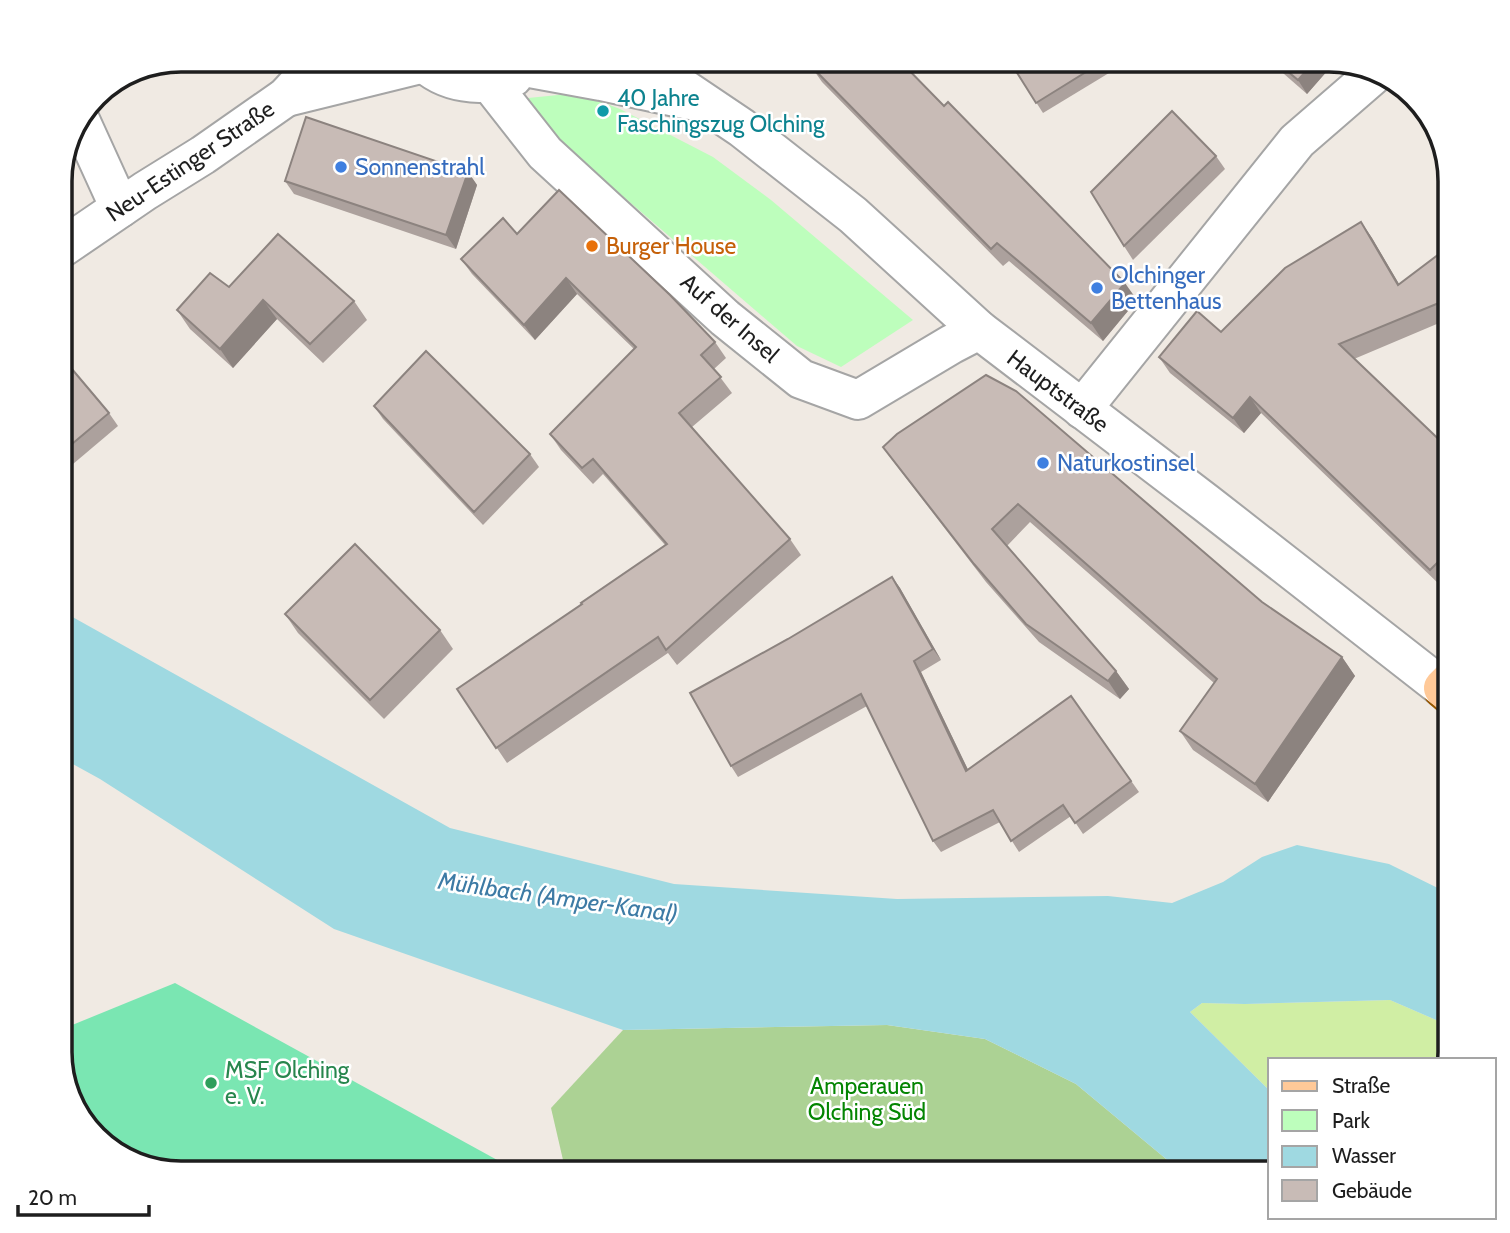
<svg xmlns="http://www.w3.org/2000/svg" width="1510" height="1233" font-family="Cabin,sans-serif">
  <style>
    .grass { fill: #d0eea4 }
    .forest { fill: #acd294 }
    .park { fill: #bdfebc }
    .pitch { fill: #7ae6b2 }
    .water { fill: #9fd9e1 }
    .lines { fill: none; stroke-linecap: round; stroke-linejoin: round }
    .minor-casing { stroke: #a5a5a5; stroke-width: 42 }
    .major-casing { stroke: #975700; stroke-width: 42 }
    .minor { stroke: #fff; stroke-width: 38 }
    .major { stroke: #ffc998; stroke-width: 38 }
    .wall { fill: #aca19d }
    .shaded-wall { fill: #8c837f }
    .building { fill: #c8bbb6; stroke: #8c837f; stroke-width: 2 }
    .culture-dot { fill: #0f9aa8; stroke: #fff; stroke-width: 2.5 }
    .shop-dot { fill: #3f7fe0; stroke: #fff; stroke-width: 2.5 }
    .food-dot { fill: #e8710a; stroke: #fff; stroke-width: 2.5 }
    .leisure-dot { fill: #2e9e5b; stroke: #fff; stroke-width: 2.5 }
    .labels { text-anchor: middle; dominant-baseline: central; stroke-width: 5; stroke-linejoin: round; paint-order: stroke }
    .culture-label { font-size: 23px; fill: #0d838f; stroke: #fff; text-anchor: start }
    .street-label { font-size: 23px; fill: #1e1e1e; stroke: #fff }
    .shop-label { font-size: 23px; fill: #366cbe; stroke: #fff; text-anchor: start }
    .food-label { font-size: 23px; fill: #c56008; stroke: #fff; text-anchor: start }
    .leisure-label { font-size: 23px; fill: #27864d; stroke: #fff; text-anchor: start }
    .park-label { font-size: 23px; fill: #048502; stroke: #fff }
    .water-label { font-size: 24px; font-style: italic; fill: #3d7ba5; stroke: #fff }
    .rim { fill: none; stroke: #1e1e1e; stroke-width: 3.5 }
  </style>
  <rect width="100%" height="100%" fill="#f0eae3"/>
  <!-- grass -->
  <path class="grass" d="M1390 1000 1450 1026V1053L1448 1060H1270V1091L1190 1012 1202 1003 1245 1004Z"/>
  <!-- forest -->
  <path class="forest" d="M887 1025 985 1039 1076 1084 1183 1173H566L551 1108 623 1030Z"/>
  <!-- park -->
  <path class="park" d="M578 93 620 109 713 157 771 200 913 320 841 367 797 346 562 144 528 98Z"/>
  <!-- pitch -->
  <path class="pitch" d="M175 983 521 1173H180L101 1144 72 1106 60 1060V1030Z"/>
  <!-- water -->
  <path class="water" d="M60 610 450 828 674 884 897 899 1108 896 1172 903 1223 882 1262 857 1297 845 1389 864 1450 894V1026L1390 1000 1245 1004 1202 1003 1190 1012 1270 1091V1173H1183L1076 1084 985 1039 887 1025 623 1030 334 929 100 779 60 757Z"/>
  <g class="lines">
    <!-- minor casing -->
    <g class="minor-casing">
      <g id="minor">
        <path d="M421 60C445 84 481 88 513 77"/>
        <path d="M641 60 742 128 853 215 979 330 1206 503 1443 688"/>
        <path d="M530 68 601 81 689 100"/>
        <path d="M490 83 545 153 725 318 801 379 858 400 952 344 979 330"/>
        <path d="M286 97 424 63"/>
        <path d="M79 118 120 208"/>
        <path d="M60 249 145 191 203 155 286 97 320 60"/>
        <path d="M1082 409 1297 141 1372 76"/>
      </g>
    </g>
    <!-- major casing -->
    <g class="major-casing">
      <path id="major" d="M1450 694 1443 688 1450 681"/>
    </g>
    <!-- minor -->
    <use href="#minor" class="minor"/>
    <!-- major -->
    <use href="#major" class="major"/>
  </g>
  <!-- wall -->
  <g class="wall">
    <path d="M1009 60H1101L1109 73 1043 113Z"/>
    <path d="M1268 60H1330L1335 62 1307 94Z"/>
    <path d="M810 65 944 106 1137 300 1103 341 1009 261 1003 266 822 82Z"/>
    <path d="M1216 156 1225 169 1133 260 1124 246Z"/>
    <path d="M468 172 477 185 456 249 294 194 285 181Z"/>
    <path d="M1361 222 1372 238 1399 284 1451 245V318L1354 359 1451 451V576L1441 586 1261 413 1244 433 1170 373 1159 357 1221 332Z"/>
    <path d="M517 234 715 342 726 358 714 369 732 393 692 427 790 539 801 555 677 665 668 653 507 763 457 689 582 604 665 545 603 474 593 484 561 450 550 434 634 349 577 294 535 340 472 274 461 259Z"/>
    <path d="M229 287 354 301 367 320 323 363 277 319 233 368 190 329 177 310Z"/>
    <path d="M60 368 109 413 118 426 60 475Z"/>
    <path d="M374 406 530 454 539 467 483 525 383 419Z"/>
    <path d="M883 447 1262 602 1342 657 1355 676 1268 802 1193 750 1180 731 1214 683 1030 522 1007 546 1116 671 1129 689 1120 699 1039 642 986 582 896 465Z"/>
    <path d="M892 577 900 588 941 660 921 672 968 770 1071 696 1139 792 1083 834 1071 816 1019 852 1000 822 941 852 933 841 867 706 738 777 731 766 788 639Z"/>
    <path d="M285 614 440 630 453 649 384 719 298 633Z"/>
  </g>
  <!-- shaded-wall -->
  <g class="shaded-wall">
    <path d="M1316 60H1330L1335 62 1307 94 1298 80Z"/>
    <path d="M468 172 477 185 456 249 446 235Z"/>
    <path d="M1361 222 1372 238 1409 301 1398 285Z"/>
    <path d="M566 278 577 294 535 340 524 325Z"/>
    <path d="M1125 283 1137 300 1103 341 1091 323Z"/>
    <path d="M263 300 277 319 233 368 220 349Z"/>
    <path d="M1250 397 1261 413 1244 433 1233 418Z"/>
    <path d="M892 577 900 588 941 660 933 649Z"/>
    <path d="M1342 657 1355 676 1268 802 1255 784Z"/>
    <path d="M914 661 921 672 974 782 966 771Z"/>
    <path d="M1116 671 1129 689 1120 699 1108 681Z"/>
  </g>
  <!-- building -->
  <g class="building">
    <path d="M816 60H899L944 106 948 102 1125 283 1091 323 997 243 991 249 810 65Z"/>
    <path d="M1009 60H1100L1102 62 1036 103Z"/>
    <path d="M1274 60H1316L1298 80Z"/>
    <path d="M1172 111 1216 156 1124 246 1091 192Z"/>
    <path d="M306 117 468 172 446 235 285 181Z"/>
    <path d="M559 190 670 295 715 342 701 355 721 377 679 413 790 539 666 650 658 637 496 748 457 689 582 604 581 603 667 544 593 459 582 468 550 434 636 347 566 278 524 325 461 259 503 218 517 234Z"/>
    <path d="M1361 222 1398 285 1451 245V298L1339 344 1451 451V549L1430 570 1250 397 1233 418 1159 357 1197 311 1221 332 1285 268Z"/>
    <path d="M278 234 354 301 310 344 263 300 220 349 177 310 210 273 229 287Z"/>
    <path d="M426 351 530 454 474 512 374 406Z"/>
    <path d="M66 362 109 413 60 454V368Z"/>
    <path d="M986 375 1016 391 1262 602 1342 657 1255 784 1180 731 1217 679 1018 504 992 529 1116 671 1108 681 1026 624 974 564 883 447 897 434Z"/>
    <path d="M355 544 440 630 370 700 285 614Z"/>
    <path d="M892 577 933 649 914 661 966 771 1071 696 1131 781 1075 823 1063 805 1011 841 993 810 933 841 861 694 731 766 690 693 788 639Z"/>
  </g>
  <!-- markers -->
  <circle class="culture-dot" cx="603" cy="111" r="7"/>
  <g class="shop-dot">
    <circle cx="341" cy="167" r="7"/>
    <circle cx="1097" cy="288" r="7"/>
    <circle cx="1043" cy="463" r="7"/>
  </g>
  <circle class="food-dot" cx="592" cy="246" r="7"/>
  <circle class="leisure-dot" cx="211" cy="1083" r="7"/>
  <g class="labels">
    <!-- culture labels -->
    <g class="culture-label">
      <text x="617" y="98">40 Jahre<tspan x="617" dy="26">Faschingszug Olching</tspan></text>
    </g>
    <!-- street labels -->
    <g class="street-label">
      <text transform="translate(190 161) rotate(-34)">Neu-Estinger Straße</text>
      <text transform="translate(730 318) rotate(41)">Auf der Insel</text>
      <text transform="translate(1058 391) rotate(37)">Hauptstraße</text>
    </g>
    <!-- shop labels -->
    <g class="shop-label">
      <text x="355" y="167">Sonnenstrahl</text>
      <text x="1111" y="275">Olchinger<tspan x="1111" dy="26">Bettenhaus</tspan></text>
      <text x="1057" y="463">Naturkostinsel</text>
    </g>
    <!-- food labels -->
    <g class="food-label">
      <text x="606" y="246">Burger House</text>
    </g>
    <!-- leisure labels -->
    <g class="leisure-label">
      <text x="225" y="1070">MSF Olching<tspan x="225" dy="26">e. V.</tspan></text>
    </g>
    <!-- park labels -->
    <g class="park-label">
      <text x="867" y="1086">Amperauen<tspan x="867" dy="26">Olching Süd</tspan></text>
    </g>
    <!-- water labels -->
    <g class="water-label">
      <text transform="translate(558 897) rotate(8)">Mühlbach (Amper-Kanal)</text>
    </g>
  </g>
  <!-- crop -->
  <path d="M0 0H1510V1233H0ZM181 72H1329A109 109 0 0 1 1438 181V1052A109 109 0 0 1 1329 1161H181A109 109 0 0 1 72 1052V181A109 109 0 0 1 181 72Z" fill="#fff" fill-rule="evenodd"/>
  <path class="rim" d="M181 72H1329A109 109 0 0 1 1438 181V1052A109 109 0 0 1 1329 1161H181A109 109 0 0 1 72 1052V181A109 109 0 0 1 181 72Z"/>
  <!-- legend -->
  <rect x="1268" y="1058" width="228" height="161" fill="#ffffff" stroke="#a5a5a5" stroke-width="2"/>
  <rect x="1282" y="1081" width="35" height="10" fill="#ffc998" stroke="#a5a5a5" stroke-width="2"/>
  <text x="1332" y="1093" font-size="21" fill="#1e1e1e">Straße</text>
  <rect x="1282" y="1110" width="35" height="21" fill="#bdfebc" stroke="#a5a5a5" stroke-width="2"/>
  <text x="1332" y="1128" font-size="21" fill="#1e1e1e">Park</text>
  <rect x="1282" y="1146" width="35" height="21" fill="#9fd9e1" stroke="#a5a5a5" stroke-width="2"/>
  <text x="1332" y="1163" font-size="21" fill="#1e1e1e">Wasser</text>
  <rect x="1282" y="1180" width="35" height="21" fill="#c8bbb6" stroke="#a5a5a5" stroke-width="2"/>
  <text x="1332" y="1198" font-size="21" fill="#1e1e1e">Gebäude</text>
  <!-- scale -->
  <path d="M18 1205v10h131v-10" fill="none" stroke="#1e1e1e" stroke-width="3.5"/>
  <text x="28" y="1205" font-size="21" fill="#1e1e1e" stroke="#ffffff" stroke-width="5" paint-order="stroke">20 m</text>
</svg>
